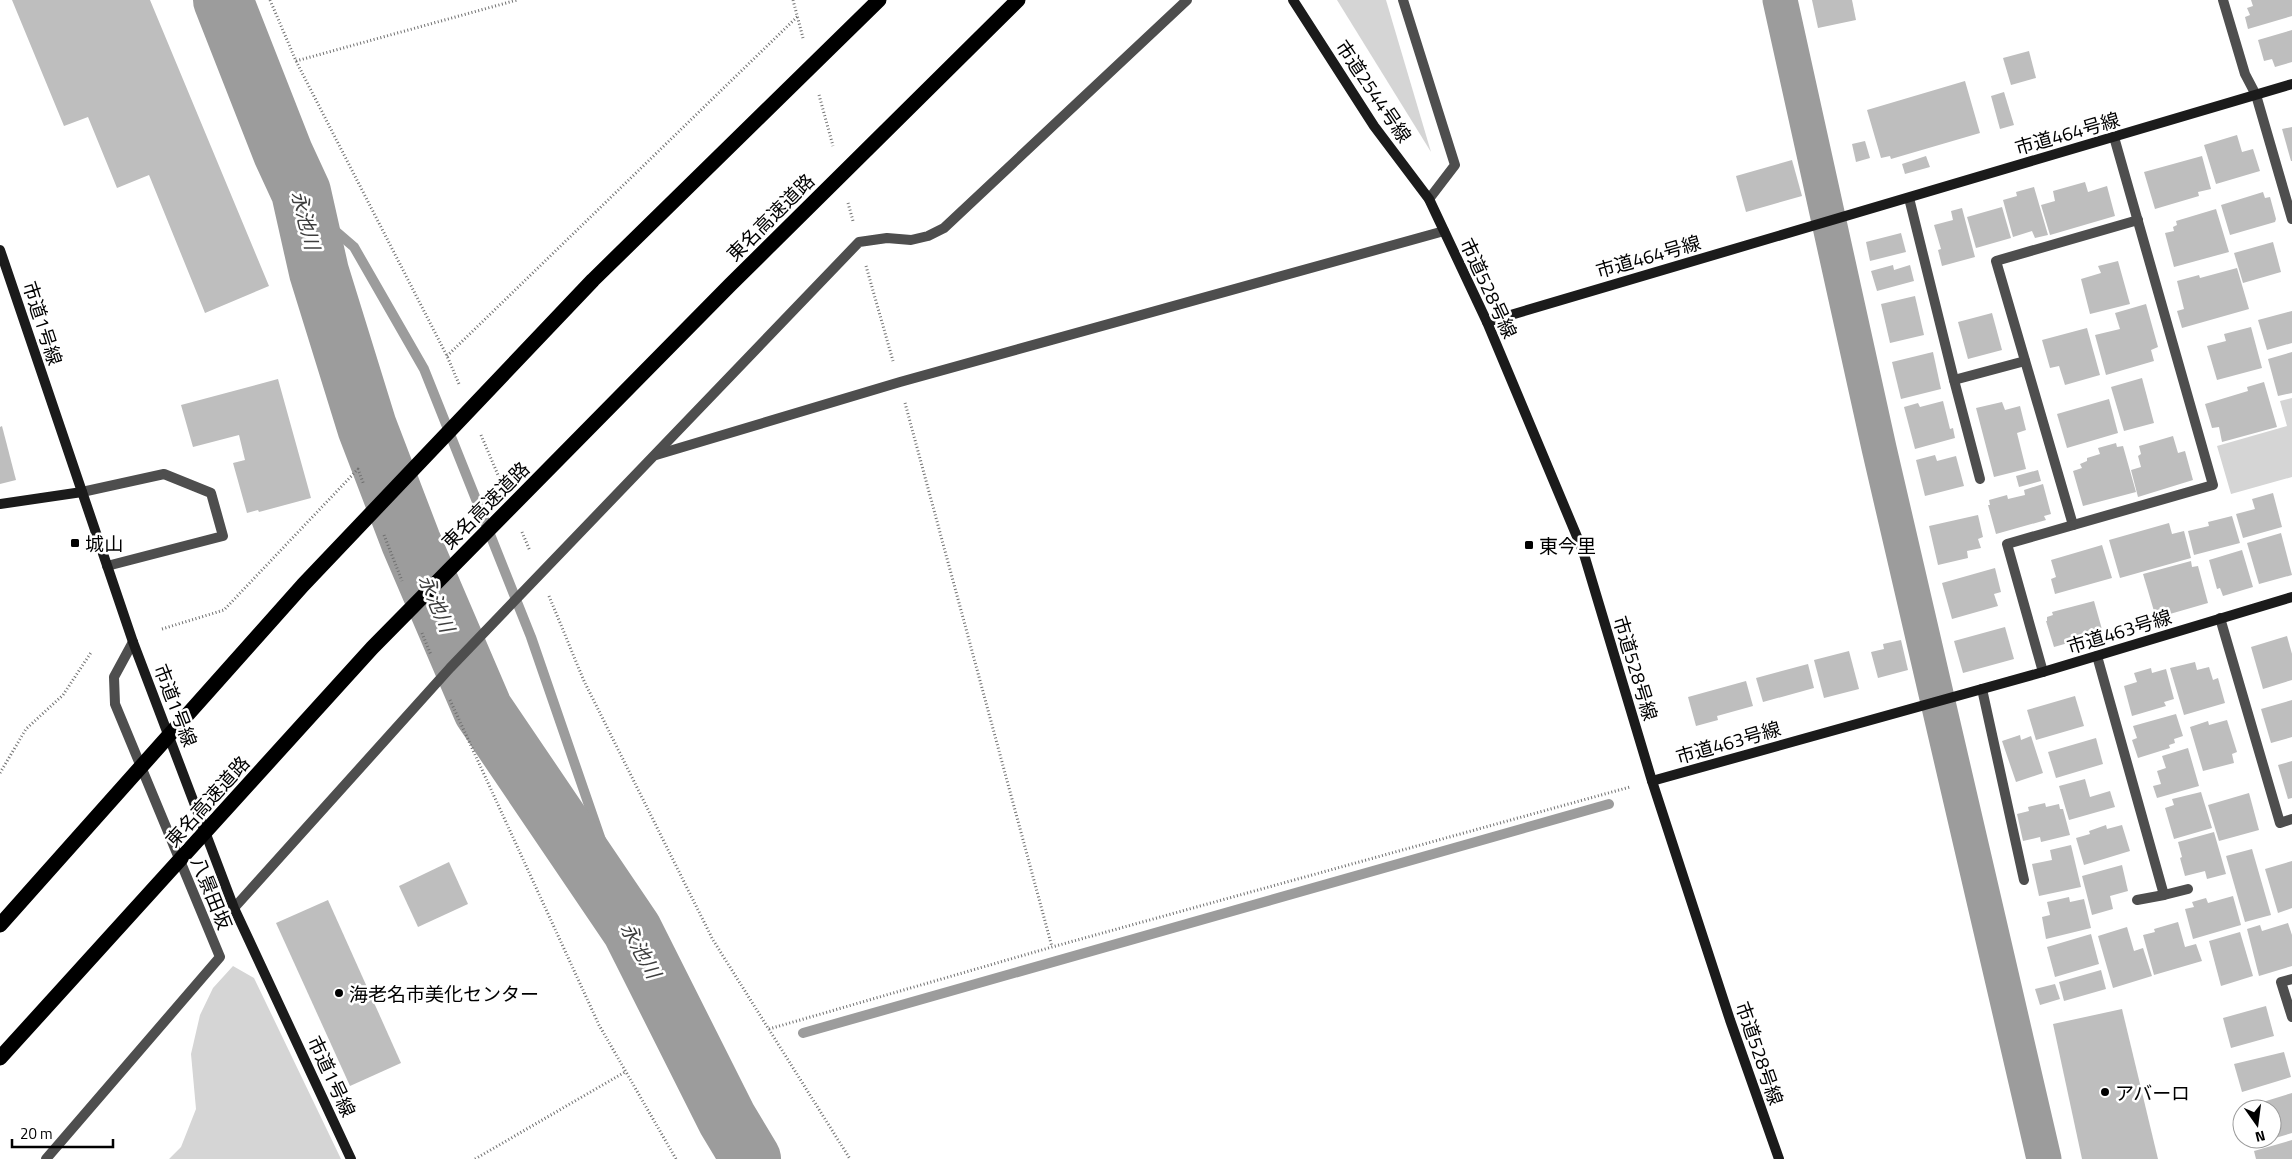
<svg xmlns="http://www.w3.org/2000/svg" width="2292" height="1159" font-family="'Titillium Web','Noto Sans JP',sans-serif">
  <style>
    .green { fill: #d5d5d5 }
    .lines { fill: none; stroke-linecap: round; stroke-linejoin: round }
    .stream { stroke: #9c9c9c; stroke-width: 10 }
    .canal { stroke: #9c9c9c; stroke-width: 35 }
    .river { stroke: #9c9c9c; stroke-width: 60 }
    .building { fill: #bebebe }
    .path { stroke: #707070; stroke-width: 3; stroke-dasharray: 1 2.5; stroke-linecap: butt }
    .lane { stroke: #4e4e4e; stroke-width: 10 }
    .street { stroke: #4e4e4e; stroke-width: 10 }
    .secondary { stroke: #1b1b1b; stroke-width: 10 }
    .highway { stroke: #000; stroke-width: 15 }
    .poi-dot { fill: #000; stroke: #fff; stroke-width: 2 }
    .labels { text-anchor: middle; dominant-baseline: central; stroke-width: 5; stroke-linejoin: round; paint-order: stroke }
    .street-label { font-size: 19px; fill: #000; stroke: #fff }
    .poi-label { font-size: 19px; fill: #000; stroke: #fff; text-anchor: start }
    .water-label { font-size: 20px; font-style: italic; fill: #3d3d3d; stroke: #fff }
  </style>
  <rect width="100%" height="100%" fill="#fff"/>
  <!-- green -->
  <g class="green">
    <path d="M1337 0H1386L1431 152Z"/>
    <path d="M2292 398V477L2231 494 2217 446 2287 426 2280 401Z"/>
    <path d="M233 966 254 978 341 1159H169L181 1147 196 1109 191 1054 200 1015 213 988Z"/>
  </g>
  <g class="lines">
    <!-- stream -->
    <g class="stream">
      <path d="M304 204 354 247 424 369 531 637 632 930"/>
      <path d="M803 1033 1609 804"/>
    </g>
    <!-- canal -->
    <path class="canal" d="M1780 0 1879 448 2044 1159"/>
    <!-- river -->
    <path class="river" d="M223 0 283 153 301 192 319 272 367 427 411 542 483 710 632 930 727 1119 751 1159"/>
  </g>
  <!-- building -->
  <g class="building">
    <path d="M12 0H150L269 286 205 313 149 175 117 188 88 117 64 126Z"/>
    <path d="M1812 0H1852L1856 20 1818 28Z"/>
    <path d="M2251 0H2292V16L2248 29 2245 17 2250 15 2247 8 2253 6Z"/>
    <path d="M2292 30V62L2275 67 2272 59 2264 61 2258 40Z"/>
    <path d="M2029 51 2036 78 2011 85 2003 58Z"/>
    <path d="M1965 81 1980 133 1891 159 1890 156 1881 158 1867 110Z"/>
    <path d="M2004 92 2014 125 2000 129 1991 96Z"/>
    <path d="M2292 127V161H2291L2282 129Z"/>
    <path d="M2237 135 2242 152 2253 149 2260 171 2216 184 2204 145Z"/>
    <path d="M1865 141 1870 158 1856 162 1852 144Z"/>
    <path d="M1926 156 1930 167 1905 174 1902 164Z"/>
    <path d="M2202 156 2211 189 2198 192 2199 196 2155 209 2144 172Z"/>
    <path d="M1792 160 1802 196 1746 212 1736 176Z"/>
    <path d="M2085 182 2088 192 2107 186 2115 216 2050 235 2041 205 2055 201 2053 191Z"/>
    <path d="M2034 187 2048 235 2035 238 2032 231 2013 237 2003 200 2017 196 2016 192Z"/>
    <path d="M2263 192 2265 198 2270 197 2276 219 2275 222 2230 235 2221 205Z"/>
    <path d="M2002 207 2011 238 1976 248 1967 217Z"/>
    <path d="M1962 208 1975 257 1942 266 1938 250 1941 249 1934 225 1953 220 1951 211Z"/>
    <path d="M2216 209 2229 252 2174 267 2165 233 2174 231 2173 227 2177 225 2176 221Z"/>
    <path d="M1901 233 1906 252 1870 261 1866 242Z"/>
    <path d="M2273 242 2281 272 2243 283 2234 253Z"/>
    <path d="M2118 261 2130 304 2090 314 2081 279 2101 273 2098 266Z"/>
    <path d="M1893 265 1894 270 1910 265 1914 281 1877 291 1871 271Z"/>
    <path d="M2237 268 2249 309 2182 328 2177 311 2184 309 2177 281 2199 275 2200 278Z"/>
    <path d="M1915 296 1924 335 1890 343 1881 304Z"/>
    <path d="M2146 304 2158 347 2151 350 2154 361 2106 375 2095 335 2120 329 2115 313Z"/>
    <path d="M2292 311V343L2267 350 2258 320Z"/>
    <path d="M1992 313 2002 350 1968 359 1958 322Z"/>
    <path d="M2251 327 2262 368 2217 380 2207 346 2226 341 2224 334Z"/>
    <path d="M2087 328 2100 375 2065 385 2059 366 2050 368 2042 340Z"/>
    <path d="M1933 352 1941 389 1901 399 1892 362Z"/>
    <path d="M2292 352V393L2278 396 2268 359Z"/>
    <path d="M2142 378 2154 423 2124 431 2111 387Z"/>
    <path d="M278 379 311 498 259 512 258 510 247 513 233 463 245 460 239 435 193 447 181 405Z"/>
    <path d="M2264 382 2277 427 2222 442 2219 427 2212 428 2205 404 2248 391 2247 387Z"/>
    <path d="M2109 399 2118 433 2067 448 2057 414Z"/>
    <path d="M1943 401 1950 429 1953 428 1955 438 1915 449 1904 407 1918 403 1920 407Z"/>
    <path d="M2002 402 2005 410 2020 406 2026 430 2017 433 2026 469 1994 477 1976 408Z"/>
    <path d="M2 426 16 480 0 484V427Z"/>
    <path d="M2173 436 2178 453 2185 451 2193 480 2138 497 2131 470 2141 467 2138 456 2141 454 2139 446Z"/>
    <path d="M2116 443 2117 447 2123 446 2136 492 2083 506 2073 471 2082 468 2080 464 2087 461V458L2100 454 2098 448Z"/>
    <path d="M1935 455 1937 461 1956 456 1964 486 1925 496 1916 460Z"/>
    <path d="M2038 470 2041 481 2019 487 2016 476Z"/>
    <path d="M2043 484 2051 514 2044 516 2046 520 1996 534 1988 505H1990L1989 500 2007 495 2008 499 2025 495 2024 490Z"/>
    <path d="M2273 493 2282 527 2243 538 2236 514 2255 509 2252 499Z"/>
    <path d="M1978 515 1983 537 1978 539 1981 548 1967 551 1968 558 1938 565 1929 526Z"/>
    <path d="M2232 516 2240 543 2194 555 2188 531 2209 526 2208 522Z"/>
    <path d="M2169 523 2172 534 2184 531 2191 558 2120 578 2109 540Z"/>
    <path d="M2281 533 2292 575 2259 584 2247 543Z"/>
    <path d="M2102 545 2112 578 2055 594 2051 579 2056 577 2051 560Z"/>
    <path d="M2242 550 2253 587 2223 596 2220 588 2217 589 2209 560Z"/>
    <path d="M2191 561 2192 567 2198 566 2208 603 2156 618 2143 574Z"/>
    <path d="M1995 568 2001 592 1994 594 1998 606 1952 619 1942 583Z"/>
    <path d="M2094 601 2103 633 2054 647 2046 621H2047V617L2053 615 2052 612Z"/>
    <path d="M2005 627 2014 659 1963 673 1954 641Z"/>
    <path d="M2287 636 2292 654V680L2263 689 2251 647Z"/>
    <path d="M1901 640 1908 670 1878 678 1871 652 1884 649 1883 644Z"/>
    <path d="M1849 651 1859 689 1824 698 1814 660Z"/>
    <path d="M2195 662 2197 670 2209 667 2213 680 2218 678 2225 703 2184 715 2170 668Z"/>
    <path d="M1808 664 1814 688 1763 702 1756 678Z"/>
    <path d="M2151 668 2152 673 2166 669 2174 699 2164 702 2166 706 2132 716 2124 686 2137 682 2134 673Z"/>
    <path d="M1746 681 1753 706 1717 716 1718 720 1696 726 1688 697Z"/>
    <path d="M2075 696 2084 726 2036 740 2027 710Z"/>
    <path d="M2292 700V737L2271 743 2261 709Z"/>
    <path d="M2176 714 2183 736 2174 739 2175 743 2169 745 2170 748 2138 758 2132 740 2137 738 2133 726Z"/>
    <path d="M2227 720 2237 752 2232 754 2234 763 2203 771 2190 727 2208 721 2209 725Z"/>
    <path d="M2020 735 2021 740 2031 736 2043 773 2016 782 2002 741Z"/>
    <path d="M2096 738 2103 764 2056 778 2048 752Z"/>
    <path d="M2188 748 2199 786 2157 798 2153 786 2161 784 2157 771 2166 768 2162 756Z"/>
    <path d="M2292 761V798L2288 799 2278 765Z"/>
    <path d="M2085 779 2090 797 2110 791 2115 807 2069 820 2059 786Z"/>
    <path d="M2201 792 2212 828 2174 839 2165 808 2174 805 2172 799Z"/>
    <path d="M2249 793 2259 830 2219 841 2208 805Z"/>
    <path d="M2045 803 2046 807 2059 804 2060 809H2063L2070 835 2041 842 2040 837 2023 841 2017 814 2029 811 2028 807Z"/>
    <path d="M2106 825 2107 829 2122 825 2130 851 2084 865 2076 838 2090 834 2089 831Z"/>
    <path d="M2214 832 2226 874 2207 879 2205 871 2185 876 2180 858 2182 857 2178 842Z"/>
    <path d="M2071 845 2081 887 2039 896 2032 864 2052 860 2050 850Z"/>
    <path d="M2252 849 2271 915 2245 922 2226 856Z"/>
    <path d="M2292 861V908L2278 913 2265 869Z"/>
    <path d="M449 862 468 904 418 927 399 886Z"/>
    <path d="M2122 865 2128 891 2110 896 2113 909 2092 915 2082 876Z"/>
    <path d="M2233 896 2241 925 2193 939 2185 909 2194 907 2192 902 2206 898 2208 903Z"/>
    <path d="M2069 897 2070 902 2084 899 2091 928 2046 939 2042 917 2050 915 2047 902Z"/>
    <path d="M328 900 401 1063 350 1086 276 923Z"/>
    <path d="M2178 922 2185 947 2196 944 2202 961 2154 975 2143 935 2155 932 2154 929Z"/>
    <path d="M2288 923 2292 935V966L2259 976 2247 929 2260 925 2262 931Z"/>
    <path d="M2127 927 2134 951 2143 948 2152 976 2113 988 2098 936Z"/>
    <path d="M2240 932 2253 976 2221 986 2209 941Z"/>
    <path d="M2091 934 2099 964 2055 977 2047 947Z"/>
    <path d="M2101 970 2106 989 2064 1001 2059 982Z"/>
    <path d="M2055 984 2060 999 2040 1005 2035 989Z"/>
    <path d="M2266 1006 2274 1036 2231 1048 2223 1018Z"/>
    <path d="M2122 1009 2158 1159H2082L2053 1024Z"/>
    <path d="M2284 1052 2291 1077 2242 1092 2234 1064Z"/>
    <path d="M2292 1093V1133L2272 1139V1109H2240Z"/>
    <path d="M2292 1140V1159H2256L2254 1151Z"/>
  </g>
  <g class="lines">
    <!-- path -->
    <g class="path">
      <path d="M270 0 296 61 447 356 459 384"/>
      <path d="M793 0 803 38"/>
      <path d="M296 61 517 0"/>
      <path d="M819 95 833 146"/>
      <path d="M848 203 853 221"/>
      <path d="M866 266 893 361"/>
      <path d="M447 356 798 16"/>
      <path d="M905 403 1052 947"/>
      <path d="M481 435 501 482"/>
      <path d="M522 532 530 551"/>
      <path d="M384 535 402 581"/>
      <path d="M549 596 584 681 713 940 850 1159"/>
      <path d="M162 629 224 610 358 469 364 485"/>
      <path d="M422 633 431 655"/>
      <path d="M450 700 599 1025 676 1159"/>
      <path d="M0 773 26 729 63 695 92 651"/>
      <path d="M769 1029 1052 947 1630 787"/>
      <path d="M475 1159 625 1072"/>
    </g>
    <!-- lane -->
    <g class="lane">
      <path d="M2223 0 2245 74 2256 95 2292 219"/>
      <path d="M1980 479 1954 380 2025 361"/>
      <path d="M82 492 164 474 211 493 223 536 107 566"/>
      <path d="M2073 525 1996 261 2138 220"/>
      <path d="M2220 618 2280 823 2292 819"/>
      <path d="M2097 656 2164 895 2188 889"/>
      <path d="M1982 689 2024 880"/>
      <path d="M2137 900 2164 895"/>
    </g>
    <!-- street -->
    <g class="street">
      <path d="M1403 0 1455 165 1429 199"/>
      <path d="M1909 198 1954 380"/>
      <path d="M656 455 900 382 1444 231"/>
      <path d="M2043 672 2007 544 2213 485 2114 137"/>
      <path d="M234 908 450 668 859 242 887 238 911 240 928 236 944 228 1187 0"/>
      <path d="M2292 979 2281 982 2292 1017"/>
      <path d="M46 1159 220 957 115 704 114 677 133 642"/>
    </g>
    <!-- secondary -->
    <g class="secondary">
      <path d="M1293 0 1374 126 1429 199 1487 322 1583 551 1652 781 1730 1020 1779 1159"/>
      <path d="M0 250 133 642 234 908 351 1159"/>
      <path d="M1487 322 2292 84"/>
      <path d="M0 504 82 492"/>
      <path d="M1652 781 2043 672 2292 597"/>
    </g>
    <!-- highway -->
    <g class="highway">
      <path d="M0 925 303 585 593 280 879 0"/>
      <path d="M0 1058 372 648 730 285 1018 0"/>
    </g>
  </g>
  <!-- markers -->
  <g class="poi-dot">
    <rect x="70" y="538" width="10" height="10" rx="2.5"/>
    <rect x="1524" y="540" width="10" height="10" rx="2.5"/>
    <circle cx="339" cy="993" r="5"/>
    <circle cx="2105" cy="1092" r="5"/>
  </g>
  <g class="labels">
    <!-- street labels -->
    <g class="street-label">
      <text transform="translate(1374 91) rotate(56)">市道2544号線</text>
      <text transform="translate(2067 133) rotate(-16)">市道464号線</text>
      <text transform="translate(770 217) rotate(-45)">東名高速道路</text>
      <text transform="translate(1648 256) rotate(-16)">市道464号線</text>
      <text transform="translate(1489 288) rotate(65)">市道528号線</text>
      <text transform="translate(43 323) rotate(72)">市道1号線</text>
      <text transform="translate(485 505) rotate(-45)">東名高速道路</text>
      <text transform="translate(2119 631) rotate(-17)">市道463号線</text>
      <text transform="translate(1636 668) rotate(73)">市道528号線</text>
      <text transform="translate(176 705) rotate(69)">市道1号線</text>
      <text transform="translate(1728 742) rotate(-16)">市道463号線</text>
      <text transform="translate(207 801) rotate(-48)">東名高速道路</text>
      <text transform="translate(212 893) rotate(68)">八景田坂</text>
      <text transform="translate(1760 1053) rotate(71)">市道528号線</text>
      <text transform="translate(332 1076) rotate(65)">市道1号線</text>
    </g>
    <!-- poi labels -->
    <g class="poi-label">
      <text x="85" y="543">城山</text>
      <text x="1539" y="545">東今里</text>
      <text x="349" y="993">海老名市美化センター</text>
      <text x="2115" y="1092">アバーロ</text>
    </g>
    <!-- water labels -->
    <g class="water-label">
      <text transform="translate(306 220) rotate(76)">永池川</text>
      <text transform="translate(437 603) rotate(67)">永池川</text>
      <text transform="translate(641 950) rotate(61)">永池川</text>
    </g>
  </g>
  <!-- north arrow -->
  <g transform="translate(2257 1124) rotate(166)"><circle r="24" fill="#ffffff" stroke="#999999"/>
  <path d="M0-4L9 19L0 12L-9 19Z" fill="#000000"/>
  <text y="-8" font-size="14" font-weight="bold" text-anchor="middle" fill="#000000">N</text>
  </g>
  <!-- scale -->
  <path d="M12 1139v8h101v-8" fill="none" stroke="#000000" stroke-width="2.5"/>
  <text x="20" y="1139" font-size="15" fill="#000000" stroke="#ffffff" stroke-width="4" paint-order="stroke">20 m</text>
</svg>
